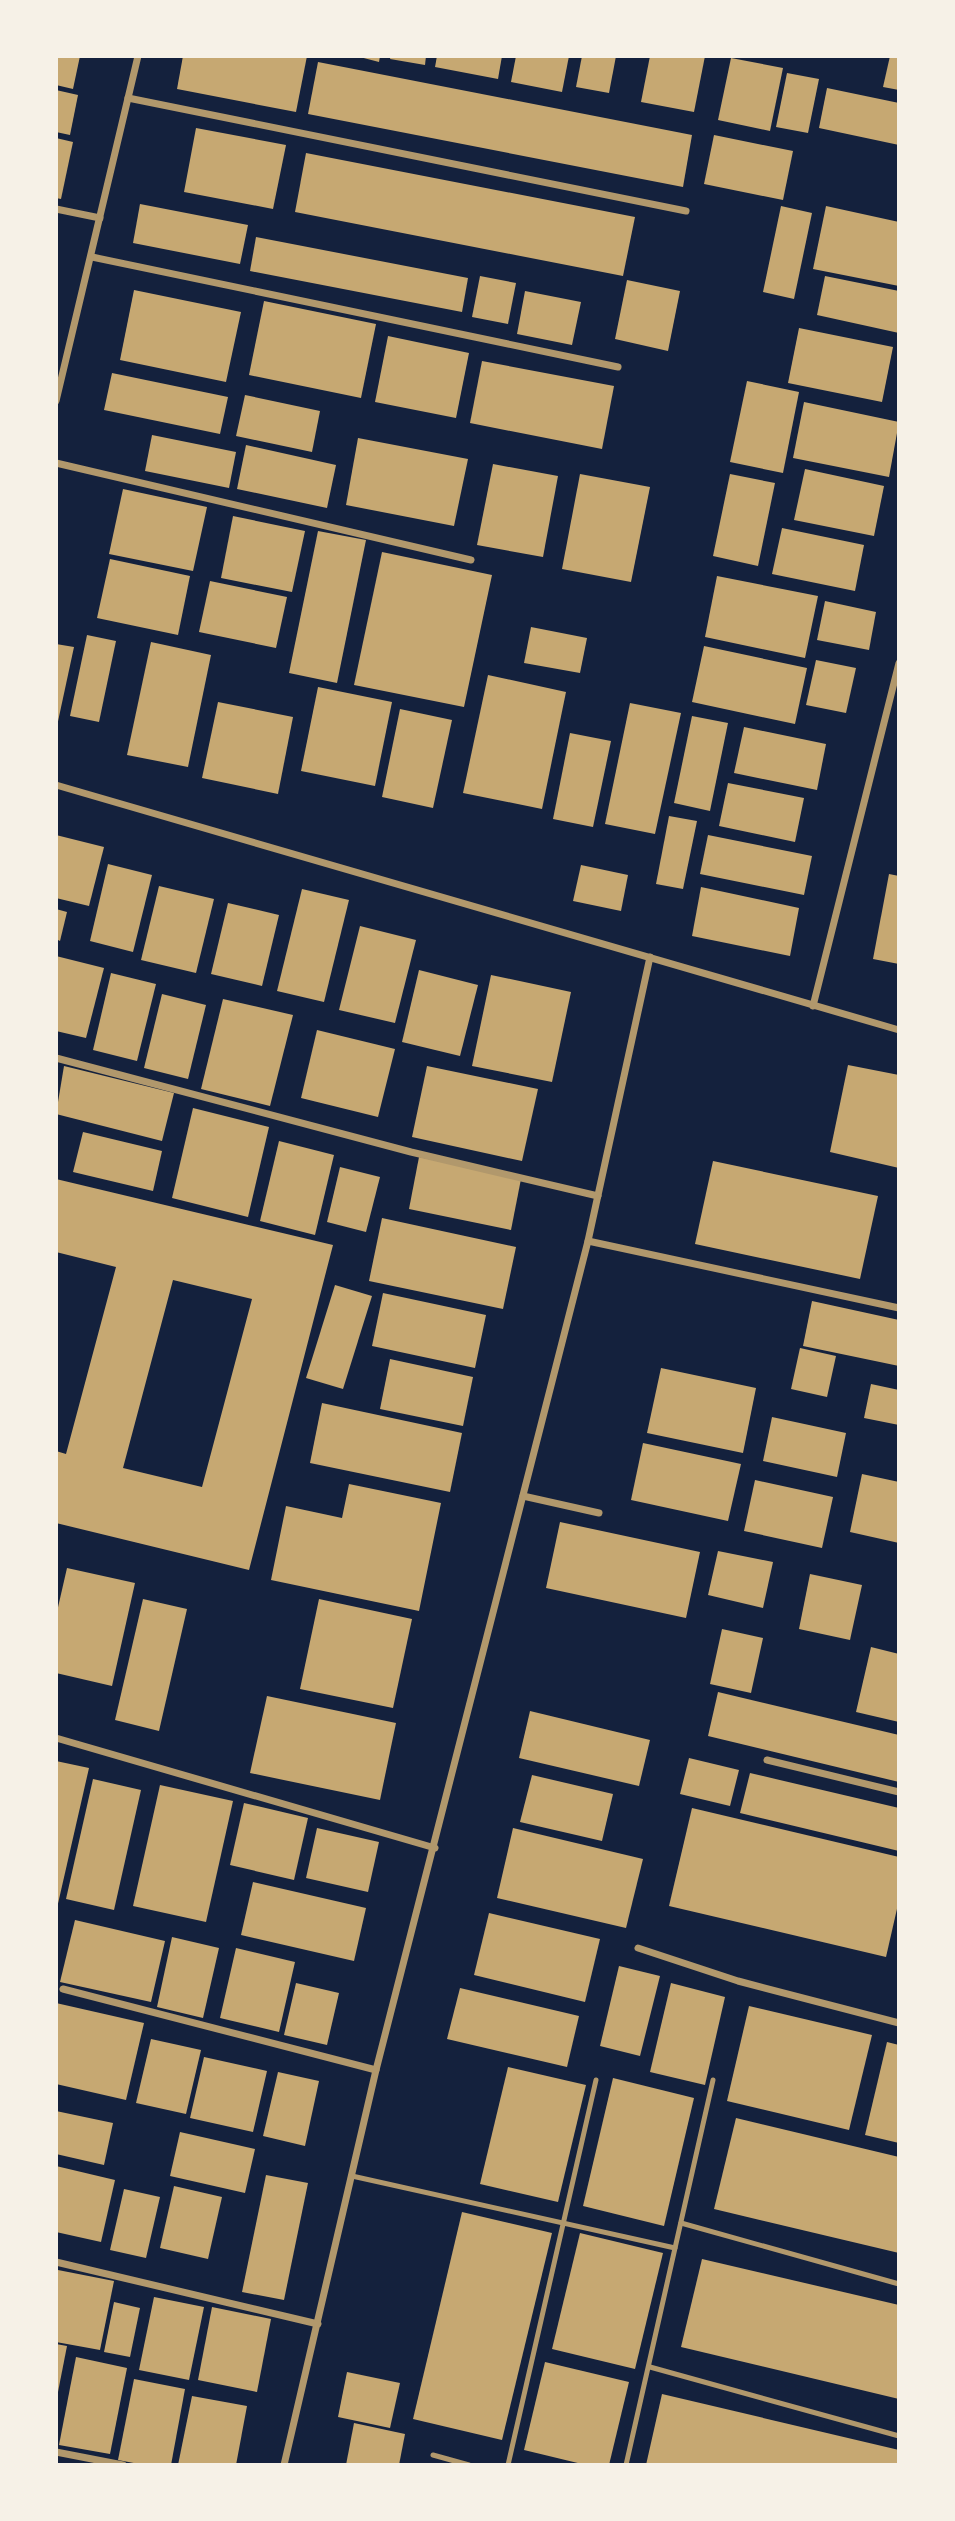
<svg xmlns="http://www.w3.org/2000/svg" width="955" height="2521" font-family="Jost,sans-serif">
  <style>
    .building { fill: #c6a872; fill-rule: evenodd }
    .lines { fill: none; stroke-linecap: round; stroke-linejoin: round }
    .service { stroke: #b1986c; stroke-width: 5 }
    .minor { stroke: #b1986c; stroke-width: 7 }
  </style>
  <rect width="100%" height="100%" fill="#14213d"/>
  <!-- building -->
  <g class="building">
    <path d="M56 56H80L73 89 56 85Z"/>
    <path d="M183 56H307L296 112 177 89Z"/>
    <path d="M356 56H380L379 62Z"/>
    <path d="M391 56H426L425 65 390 59Z"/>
    <path d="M437 56H502L498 79 435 67Z"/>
    <path d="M516 56H569L562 92 511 82Z"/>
    <path d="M582 56H616L609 93 576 87Z"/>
    <path d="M650 56H705L694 112 641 102Z"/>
    <path d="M890 56H899V90L883 87Z"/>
    <path d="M731 58 783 68 770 131 718 120Z"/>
    <path d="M318 62 692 135 683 187 308 114Z"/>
    <path d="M787 73 819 79 808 133 776 127Z"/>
    <path d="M827 88 899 103V145L819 128Z"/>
    <path d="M56 90 78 95 70 135 56 132Z"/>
    <path d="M196 128 286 145 273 209 184 192Z"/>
    <path d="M714 135 793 151 783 200 704 184Z"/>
    <path d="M56 138 73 142 61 199 56 198Z"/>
    <path d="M306 153 635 217 623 276 295 212Z"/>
    <path d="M140 204 248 225 240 264 133 243Z"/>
    <path d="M781 206 812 213 794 299 763 292Z"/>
    <path d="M826 206 899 222V286L813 269Z"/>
    <path d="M256 237 468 278 462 312 250 271Z"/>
    <path d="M480 276 516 283 508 324 472 317Z"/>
    <path d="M825 276 899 291V333L817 315Z"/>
    <path d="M627 280 680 291 668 351 615 339Z"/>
    <path d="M134 290 241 312 226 382 120 360Z"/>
    <path d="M525 291 581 302 572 345 517 334Z"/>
    <path d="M264 301 376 324 361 398 249 375Z"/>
    <path d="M799 328 893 347 882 402 788 383Z"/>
    <path d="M388 336 469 353 456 418 375 402Z"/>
    <path d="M482 361 614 386 602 449 470 423Z"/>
    <path d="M112 373 228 397 220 434 104 410Z"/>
    <path d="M747 381 799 392 783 473 730 462Z"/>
    <path d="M245 395 320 411 312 452 236 436Z"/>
    <path d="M804 402 899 422 889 477 793 458Z"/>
    <path d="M152 435 236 452 229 488 145 471Z"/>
    <path d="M358 438 468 459 454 526 346 505Z"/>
    <path d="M246 445 336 465 327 508 237 489Z"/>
    <path d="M493 464 558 476 543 557 477 545Z"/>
    <path d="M805 469 884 486 874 536 794 520Z"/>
    <path d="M580 474 650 487 631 582 562 569Z"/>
    <path d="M730 474 775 483 758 566 713 556Z"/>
    <path d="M123 489 207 507 193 571 109 554Z"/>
    <path d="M233 516 305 531 292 592 221 578Z"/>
    <path d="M782 528 864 545 855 591 772 574Z"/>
    <path d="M318 531 366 540 337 683 289 673Z"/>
    <path d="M382 552 492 575 464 707 354 685Z"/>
    <path d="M110 559 190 576 178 635 97 618Z"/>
    <path d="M717 576 818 596 805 658 705 637Z"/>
    <path d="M210 581 287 597 276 648 199 632Z"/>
    <path d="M825 601 876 612 869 650 817 640Z"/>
    <path d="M531 627 587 638 580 673 524 663Z"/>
    <path d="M87 635 116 641 99 722 70 716Z"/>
    <path d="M151 642 211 655 188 767 127 755Z"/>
    <path d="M56 644 74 647 57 726H56Z"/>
    <path d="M704 646 807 668 795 724 692 702Z"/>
    <path d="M816 660 856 668 846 713 806 705Z"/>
    <path d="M488 675 566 692 542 809 463 793Z"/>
    <path d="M318 687 392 702 375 786 301 771Z"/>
    <path d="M218 702 293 717 278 794 202 778Z"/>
    <path d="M630 703 681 713 655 834 605 824Z"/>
    <path d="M400 709 452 720 433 808 382 797Z"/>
    <path d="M692 716 728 723 710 811 674 803Z"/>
    <path d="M744 727 826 744 817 790 734 773Z"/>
    <path d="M570 733 611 741 593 827 553 819Z"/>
    <path d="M728 783 804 798 795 842 719 826Z"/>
    <path d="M669 816 697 821 683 889 656 884Z"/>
    <path d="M56 835 104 847 89 906 56 898Z"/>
    <path d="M708 835 812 856 804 895 700 874Z"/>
    <path d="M108 864 152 875 133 952 90 941Z"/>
    <path d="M581 865 628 875 621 911 573 901Z"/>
    <path d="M889 874 899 876V964L873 959Z"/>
    <path d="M159 886 214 899 196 973 141 960Z"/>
    <path d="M701 887 799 908 790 956 692 936Z"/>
    <path d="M302 889 349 900 324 1002 277 991Z"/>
    <path d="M228 903 279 915 262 986 211 974Z"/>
    <path d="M56 909 67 912 60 941 56 939Z"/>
    <path d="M360 926 416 940 395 1023 339 1010Z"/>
    <path d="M56 956 104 968 86 1038 56 1031Z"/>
    <path d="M419 970 478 985 460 1056 402 1042Z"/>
    <path d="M111 973 156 984 137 1061 93 1050Z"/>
    <path d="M491 975 571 992 552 1082 472 1066Z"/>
    <path d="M162 994 206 1005 188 1079 144 1068Z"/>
    <path d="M223 999 293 1015 270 1106 201 1089Z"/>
    <path d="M317 1030 395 1049 378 1117 301 1098Z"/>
    <path d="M848 1065 899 1075V1168L830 1152Z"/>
    <path d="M64 1066 174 1093 162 1141 56 1114Z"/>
    <path d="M427 1066 538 1089 522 1161 412 1137Z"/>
    <path d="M193 1108 269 1127 248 1217 172 1198Z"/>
    <path d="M83 1132 162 1151 153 1191 73 1172Z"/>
    <path d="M279 1141 334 1155 315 1235 260 1221Z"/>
    <path d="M419 1157 521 1179 511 1230 409 1209Z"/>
    <path d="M713 1161 878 1196 860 1279 695 1244Z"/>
    <path d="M340 1167 380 1177 366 1232 327 1222Z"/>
    <path d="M56 1179 333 1245 249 1570 56 1523V1451L66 1454 116 1267 56 1252ZM173 1280 252 1299 202 1487 123 1468Z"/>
    <path d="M382 1218 516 1247 503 1309 369 1281Z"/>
    <path d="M335 1285 372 1296 343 1389 306 1378Z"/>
    <path d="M383 1293 486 1315 475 1368 372 1346Z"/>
    <path d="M812 1301 899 1320V1366L803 1346Z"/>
    <path d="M800 1348 836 1356 827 1397 791 1389Z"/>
    <path d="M390 1359 473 1377 463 1426 380 1409Z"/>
    <path d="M661 1368 756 1388 743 1453 647 1433Z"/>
    <path d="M871 1384 899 1390V1425L864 1418Z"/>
    <path d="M322 1403 462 1433 450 1492 310 1463Z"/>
    <path d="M772 1417 846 1433 837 1477 763 1461Z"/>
    <path d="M643 1443 741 1464 728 1521 631 1500Z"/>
    <path d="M862 1474 899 1482V1543L850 1532Z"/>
    <path d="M755 1480 833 1497 822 1548 744 1531Z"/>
    <path d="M349 1484 441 1503 419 1611 271 1580 286 1506 342 1518Z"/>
    <path d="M560 1522 700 1552 686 1618 546 1588Z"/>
    <path d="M718 1551 773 1562 763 1608 708 1595Z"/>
    <path d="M67 1568 135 1583 112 1686 56 1673V1616Z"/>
    <path d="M810 1574 862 1585 850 1640 799 1629Z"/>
    <path d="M143 1599 187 1609 159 1731 115 1720Z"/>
    <path d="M319 1599 412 1619 393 1708 300 1689Z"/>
    <path d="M722 1629 763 1638 751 1693 710 1684Z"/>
    <path d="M871 1647 899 1654V1722L856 1712Z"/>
    <path d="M718 1692 899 1735V1782L708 1736Z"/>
    <path d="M267 1696 396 1723 380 1800 250 1773Z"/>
    <path d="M530 1711 650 1740 639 1786 519 1758Z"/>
    <path d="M689 1758 739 1770 730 1806 680 1794Z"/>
    <path d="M56 1761 89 1768 57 1908H56Z"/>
    <path d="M750 1773 899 1808V1851L740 1813Z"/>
    <path d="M532 1775 613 1794 602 1841 520 1822Z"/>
    <path d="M93 1779 141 1790 114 1910 66 1899Z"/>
    <path d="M160 1785 233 1801 206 1922 133 1906Z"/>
    <path d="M244 1803 308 1818 294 1880 230 1865Z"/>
    <path d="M692 1808 899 1857V1900L886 1957 669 1906Z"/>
    <path d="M317 1828 379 1842 368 1892 306 1878Z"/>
    <path d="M513 1828 643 1859 626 1928 497 1898Z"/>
    <path d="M253 1882 366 1908 354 1961 241 1935Z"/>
    <path d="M489 1913 600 1939 585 2002 474 1975Z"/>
    <path d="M75 1920 165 1941 151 2002 60 1982Z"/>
    <path d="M172 1937 219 1948 203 2018 157 2007Z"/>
    <path d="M236 1948 295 1962 279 2032 220 2018Z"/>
    <path d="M619 1966 660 1976 640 2056 600 2046Z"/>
    <path d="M296 1983 339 1993 327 2045 284 2035Z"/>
    <path d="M671 1983 725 1997 705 2085 650 2072Z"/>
    <path d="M460 1988 579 2016 567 2067 447 2039Z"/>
    <path d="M56 2003 144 2023 126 2100 56 2084Z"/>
    <path d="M749 2006 872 2035 849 2130 727 2101Z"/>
    <path d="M151 2039 201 2050 186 2114 136 2103Z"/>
    <path d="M887 2042 899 2045V2143L865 2135Z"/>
    <path d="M204 2057 267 2071 253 2132 190 2118Z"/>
    <path d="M508 2067 586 2085 558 2202 480 2184Z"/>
    <path d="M278 2072 319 2081 305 2146 263 2136Z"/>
    <path d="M613 2078 694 2098 664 2226 583 2206Z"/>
    <path d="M56 2111 113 2123 104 2165 56 2154Z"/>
    <path d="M736 2118 899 2157V2253L714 2209Z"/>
    <path d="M180 2132 255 2149 245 2193 170 2176Z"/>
    <path d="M56 2166 115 2180 101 2242 56 2232Z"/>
    <path d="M266 2175 308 2183 284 2300 242 2292Z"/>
    <path d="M174 2186 222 2197 208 2259 160 2248Z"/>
    <path d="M124 2189 160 2197 146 2258 110 2250Z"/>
    <path d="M462 2212 552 2233 502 2440 413 2419Z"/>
    <path d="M580 2233 663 2253 635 2369 552 2349Z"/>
    <path d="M702 2259 899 2305V2399L681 2347Z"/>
    <path d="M58 2270 114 2281 100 2350 56 2342Z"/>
    <path d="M154 2297 204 2307 189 2380 139 2370Z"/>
    <path d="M114 2302 140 2308 130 2357 104 2352Z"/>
    <path d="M212 2307 271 2319 257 2392 198 2380Z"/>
    <path d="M56 2344 67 2346 57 2397H56Z"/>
    <path d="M76 2357 127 2368 110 2454 59 2445Z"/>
    <path d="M545 2362 629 2382 609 2465H586L524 2450Z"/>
    <path d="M347 2372 400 2383 390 2428 338 2417Z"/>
    <path d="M134 2379 185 2389 171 2465H144L118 2460Z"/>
    <path d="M662 2394 899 2450V2465H646Z"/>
    <path d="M192 2396 247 2406 236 2465H178Z"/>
    <path d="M354 2423 405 2434 399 2465H346Z"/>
  </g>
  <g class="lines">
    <!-- service -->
    <g class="service">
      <path d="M352 2176 675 2248"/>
      <path d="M681 2223 899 2284"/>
      <path d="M650 2367 899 2436"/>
      <path d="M433 2455 469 2465"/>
      <path d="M508 2465 596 2080"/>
      <path d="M626 2465 713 2080"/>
    </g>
    <!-- minor -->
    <g class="minor">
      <path d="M128 98 686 211"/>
      <path d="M56 209 100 218"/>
      <path d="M92 257 618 367"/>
      <path d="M56 401 138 56"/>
      <path d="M56 463 471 560"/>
      <path d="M56 785 899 1030"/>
      <path d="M813 1006 899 663"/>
      <path d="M56 1058 411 1152 598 1196"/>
      <path d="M588 1241 899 1308"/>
      <path d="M523 1496 599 1513"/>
      <path d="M56 1738 435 1848"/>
      <path d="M767 1760 899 1792"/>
      <path d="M638 1948 738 1981 899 2023"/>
      <path d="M63 1989 376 2070"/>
      <path d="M56 2262 318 2324"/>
      <path d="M56 2452 123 2465"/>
      <path d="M284 2465 376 2070 588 1241 650 957"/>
    </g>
  </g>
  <!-- border -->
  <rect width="955" height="2521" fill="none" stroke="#f6f1e7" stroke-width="116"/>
</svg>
